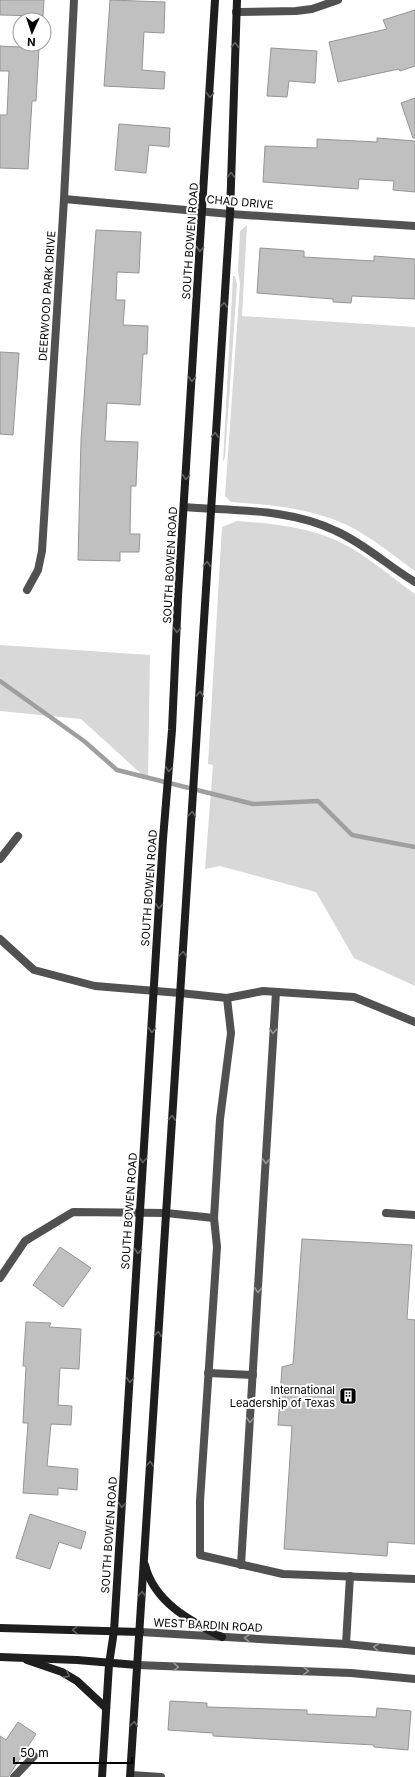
<svg xmlns="http://www.w3.org/2000/svg" width="415" height="1777" font-family="Inter,sans-serif">
  <style>
    .green { fill: #d8d8d8 }
    .lines { fill: none; stroke-linecap: round; stroke-linejoin: round }
    .stream { stroke: #9f9f9f; stroke-width: 4.5 }
    .building { fill: #c0c0c0; stroke: #959595 }
    .lane { stroke: #515151; stroke-width: 8 }
    .street { stroke: #515151; stroke-width: 8 }
    .secondary { stroke: #1e1e1e; stroke-width: 8 }
    .oneway { stroke: #626262 }
    .oneway2 { stroke: #979797 }
    .labels { text-anchor: middle; dominant-baseline: central; stroke-width: 4; stroke-linejoin: round; paint-order: stroke }
    .street-label { font-size: 11px; fill: #000; stroke: #fff }
    .poi-label { font-size: 11px; fill: #000; stroke: #fff; text-anchor: end }
  </style>
  <rect width="100%" height="100%" fill="#fff"/>
  <!-- green -->
  <g class="green">
    <path d="M247 225 242 316 415 327V571C393 555 371 537 347 525 310 508 271 505 231 502L225 496 240 284 238 271 240 231Z"/>
    <path d="M233 276H235L237 284 225 457 223 462Z"/>
    <path d="M237 521C278 524 317 528 353 549 374 562 394 579 415 594V986L354 958 316 892 220 866 205 869 213 765 208 764 222 527Z"/>
    <path d="M0 645 150 655 148 780 81 719 0 711Z"/>
  </g>
  <g class="lines">
    <!-- stream -->
    <path class="stream" d="M0 681 84 741 117 770 253 804 318 801 352 835 415 847"/>
  </g>
  <!-- building -->
  <g class="building">
    <path d="M0 0H44L43 16 0 15Z"/>
    <path d="M110 0 165 2 164 33 144 32 142 70 165 72 164 89 104 86Z"/>
    <path d="M415 10V66L400 71 399 69 338 82 329 42 387 29 383 20Z"/>
    <path d="M0 46 39 48 36 101H32L28 169 0 168V115H7L9 71H0Z"/>
    <path d="M271 48 317 51 315 83 289 81 287 97 267 96Z"/>
    <path d="M415 98V138H413L401 103Z"/>
    <path d="M119 124 170 128 169 147 149 145 146 173 115 170Z"/>
    <path d="M377 138 415 141V192L393 190 394 181 359 179 358 189 263 182 265 146 317 148V139L377 142Z"/>
    <path d="M96 230 141 232 139 273 117 272 116 300H125L123 325 148 326 147 354H143L140 405 107 403 105 441 138 442 136 486H131L130 534H140L139 552H120V561L78 560 81 440Z"/>
    <path d="M260 248 304 251V257L374 261V256L415 259V299L352 296 351 303 333 302V299L257 293Z"/>
    <path d="M0 352 19 353 13 435 0 434Z"/>
    <path d="M302 1239 412 1245 407 1319 415 1320V1544L388 1542 387 1556 284 1549 292 1426 278 1425 282 1367 293 1364Z"/>
    <path d="M60 1247 91 1268 63 1307 33 1285Z"/>
    <path d="M26 1322 51 1323 49 1327 81 1329 79 1369 60 1368 58 1405 72 1406 71 1425 51 1424 47 1466 78 1469 77 1490 58 1488V1495L23 1493 28 1423H23L26 1366H23Z"/>
    <path d="M30 1514 86 1532 81 1549 59 1542 50 1569 16 1558Z"/>
    <path d="M170 1701 207 1703V1707L307 1710V1714L376 1717 377 1708 411 1711 408 1750 374 1747V1745L213 1736V1733L168 1730Z"/>
    <path d="M18 1722 36 1734 8 1777H0V1736L6 1740Z"/>
  </g>
  <g class="lines">
    <!-- lane -->
    <g class="lane">
      <path d="M184 507C235 511 289 508 336 531 365 544 388 566 415 582"/>
      <path d="M180 993 227 998 231 1033 220 1119 214 1218 217 1247 200 1501V1555L283 1574 415 1579"/>
      <path d="M227 998 263 991 354 997 415 1022"/>
      <path d="M166 1213 214 1218"/>
      <path d="M386 1213 415 1215"/>
      <path d="M208 1373 253 1375"/>
      <path d="M241 1565 276 992"/>
      <path d="M346 1644 350 1576"/>
    </g>
    <!-- street -->
    <g class="street">
      <path d="M236 12 296 11 312 9 338 0"/>
      <path d="M64 199 230 214 415 226"/>
      <path d="M27 590 38 570 42 551 64 199 74 0"/>
      <path d="M0 859 18 836"/>
      <path d="M0 939 34 970 95 986 180 993"/>
      <path d="M0 1278 25 1241 73 1212 166 1213"/>
      <path d="M140 1632 346 1644 415 1651"/>
      <path d="M137 1665 351 1673 415 1679"/>
      <path d="M131 1775 161 1777"/>
      <path d="M14 1777 34 1756"/>
    </g>
    <!-- secondary -->
    <g class="secondary">
      <path d="M145 1565C154 1602 190 1621 222 1637"/>
      <path d="M0 1628 140 1632"/>
      <path d="M0 1657 77 1660 137 1665"/>
      <path d="M27 1660 62 1672 77 1681 106 1708"/>
      <path d="M102 1777 109 1664 114 1631 163 839 172 730 178 596 215 0"/>
      <path d="M130 1777 230 214 237 0"/>
    </g>
  </g>
  <!-- one-way arrows -->
  <defs><path id="oneway-chevron" d="M-2-3.5L2.5 0L-2 3.5" fill="none" stroke-width="1.6" stroke-linecap="round" stroke-linejoin="round"/></defs>
  <g class="oneway">
    <use href="#oneway-chevron" transform="translate(235 45) rotate(-88)"/>
    <use href="#oneway-chevron" transform="translate(210 95) rotate(93)"/>
    <use href="#oneway-chevron" transform="translate(231 175) rotate(-88)"/>
    <use href="#oneway-chevron" transform="translate(200 249) rotate(94)"/>
    <use href="#oneway-chevron" transform="translate(224 305) rotate(-86)"/>
    <use href="#oneway-chevron" transform="translate(192 379) rotate(94)"/>
    <use href="#oneway-chevron" transform="translate(215 435) rotate(-86)"/>
    <use href="#oneway-chevron" transform="translate(186 477) rotate(94)"/>
    <use href="#oneway-chevron" transform="translate(207 564) rotate(-87)"/>
    <use href="#oneway-chevron" transform="translate(177 630) rotate(93)"/>
    <use href="#oneway-chevron" transform="translate(200 694) rotate(-87)"/>
    <use href="#oneway-chevron" transform="translate(169 769) rotate(95)"/>
    <use href="#oneway-chevron" transform="translate(192 814) rotate(-86)"/>
    <use href="#oneway-chevron" transform="translate(159 906) rotate(94)"/>
    <use href="#oneway-chevron" transform="translate(183 954) rotate(-86)"/>
    <use href="#oneway-chevron" transform="translate(152 1030) rotate(94)"/>
    <use href="#oneway-chevron" transform="translate(172 1118) rotate(-86)"/>
    <use href="#oneway-chevron" transform="translate(143 1160) rotate(94)"/>
    <use href="#oneway-chevron" transform="translate(138 1251) rotate(94)"/>
    <use href="#oneway-chevron" transform="translate(158 1334) rotate(-86)"/>
    <use href="#oneway-chevron" transform="translate(130 1380) rotate(94)"/>
    <use href="#oneway-chevron" transform="translate(150 1464) rotate(-86)"/>
    <use href="#oneway-chevron" transform="translate(122 1505) rotate(94)"/>
    <use href="#oneway-chevron" transform="translate(142 1594) rotate(-86)"/>
    <use href="#oneway-chevron" transform="translate(75 1630) rotate(-178)"/>
    <use href="#oneway-chevron" transform="translate(67 1675) rotate(28)"/>
    <use href="#oneway-chevron" transform="translate(134 1724) rotate(-86)"/>
  </g>
  <g class="oneway2">
    <use href="#oneway-chevron" transform="translate(273 1031) rotate(93)"/>
    <use href="#oneway-chevron" transform="translate(266 1161) rotate(93)"/>
    <use href="#oneway-chevron" transform="translate(258 1290) rotate(93)"/>
    <use href="#oneway-chevron" transform="translate(250 1420) rotate(93)"/>
    <use href="#oneway-chevron" transform="translate(247 1638) rotate(-177)"/>
    <use href="#oneway-chevron" transform="translate(376 1647) rotate(-174)"/>
    <use href="#oneway-chevron" transform="translate(176 1667) rotate(2)"/>
    <use href="#oneway-chevron" transform="translate(306 1671) rotate(2)"/>
  </g>
  <!-- icons -->
  <defs>
    <g id="building-square" transform="scale(0.9)"><rect x="-9" y="-9" width="18" height="18" rx="4" fill="#000" stroke="#fff"/><path d="M-4-6H4V6H1V3H-1V6H-4ZM-2.5-4.3h1.7v1.8h-1.7ZM.8-4.3h1.7v1.8H.8ZM-2.5-1h1.7V.8h-1.7ZM.8-1h1.7V.8H.8Z" fill="#fff"/></g>
  </defs>
  <g fill-rule="evenodd">
    <use href="#building-square" x="348" y="1396"/>
  </g>
  <g class="labels">
    <!-- street labels -->
    <g class="street-label">
      <text transform="translate(240 202) rotate(5)">CHAD DRIVE</text>
      <text transform="translate(190 241) rotate(-86)">SOUTH BOWEN ROAD</text>
      <text transform="translate(47 296) rotate(-86)">DEERWOOD PARK DRIVE</text>
      <text transform="translate(170 565) rotate(-87)">SOUTH BOWEN ROAD</text>
      <text transform="translate(149 888) rotate(-86)">SOUTH BOWEN ROAD</text>
      <text transform="translate(129 1211) rotate(-86)">SOUTH BOWEN ROAD</text>
      <text transform="translate(109 1535) rotate(-86)">SOUTH BOWEN ROAD</text>
      <text transform="translate(208 1625) rotate(3)">WEST BARDIN ROAD</text>
    </g>
    <!-- poi labels -->
    <g class="poi-label">
      <text x="335" y="1390">International<tspan x="335" dy="13">Leadership of Texas</tspan></text>
    </g>
  </g>
  <!-- north arrow -->
  <g transform="translate(32 32) rotate(183)"><circle r="19" fill="#ffffff" stroke="#999999"/>
  <path d="M0-3L7 15L0 10L-7 15Z" fill="#000000"/>
  <text y="-6" font-size="11" font-weight="bold" text-anchor="middle" fill="#000000">N</text>
  </g>
  <!-- scale -->
  <path d="M14 1757v6h118v-6" fill="none" stroke="#000000" stroke-width="2"/>
  <text x="20" y="1757" font-size="12" fill="#000000" stroke="#ffffff" stroke-width="3" paint-order="stroke">50 m</text>
</svg>
